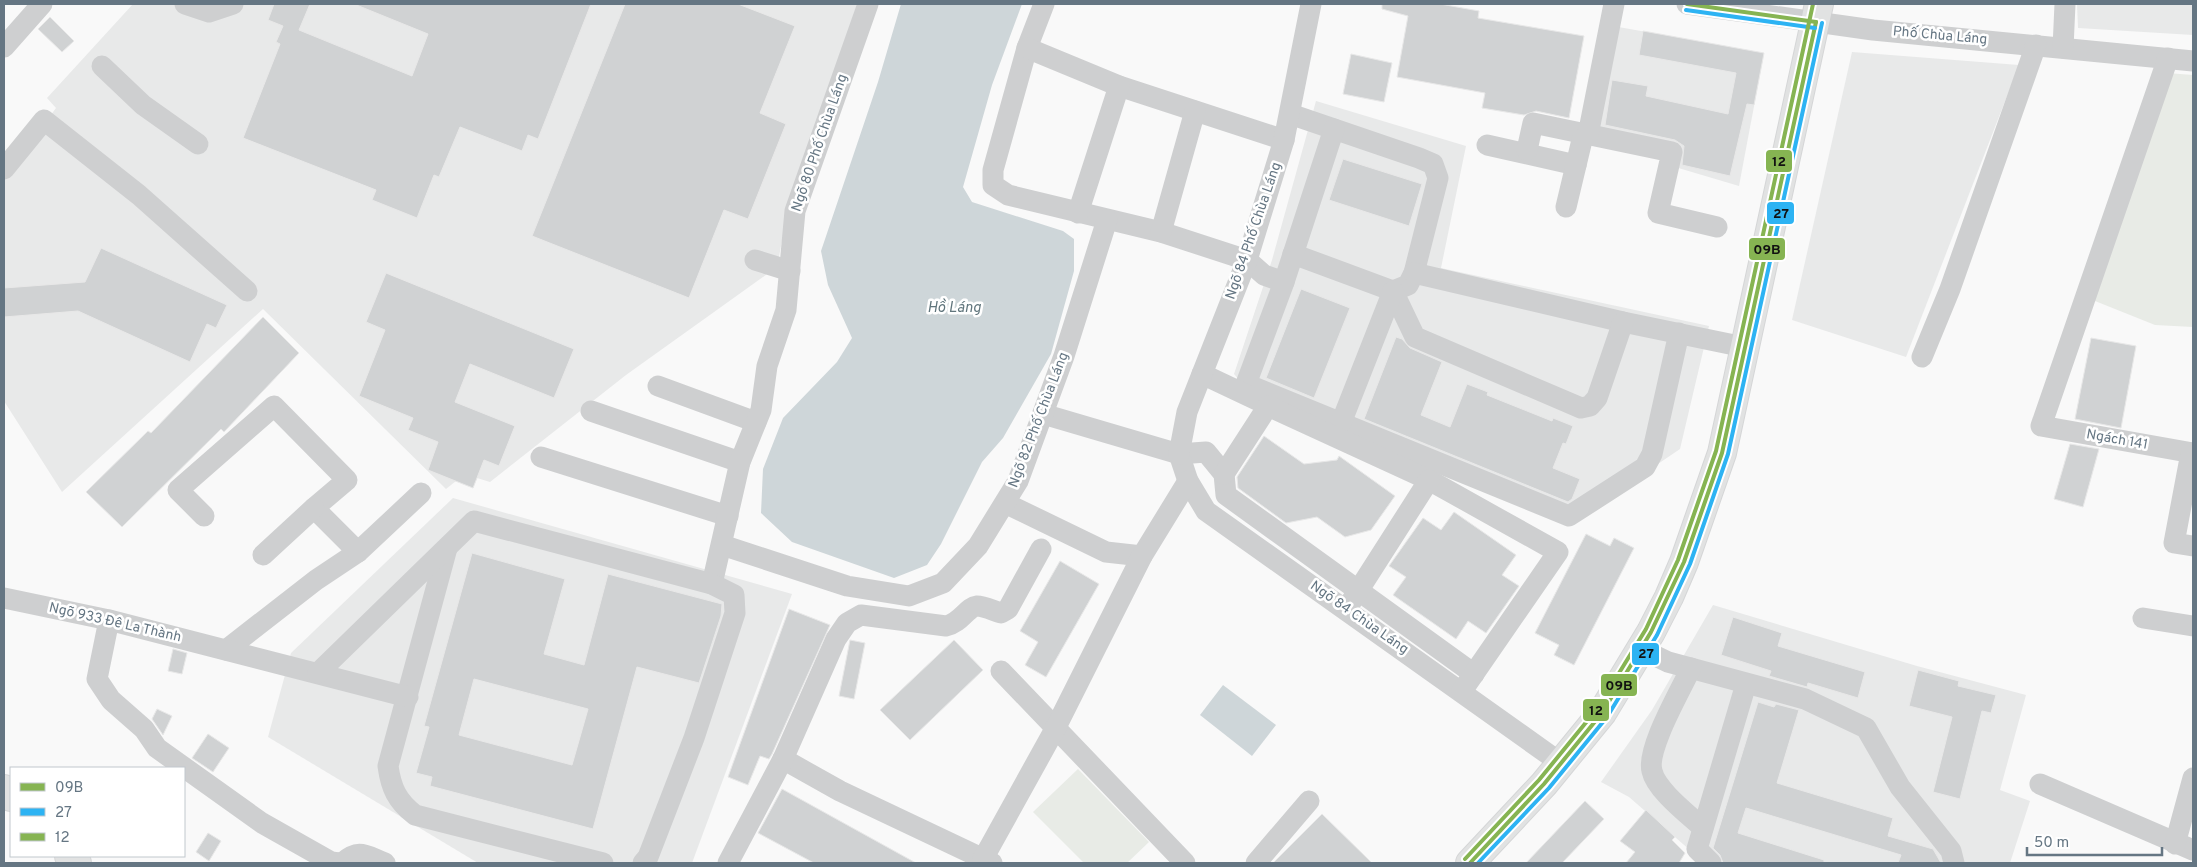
<svg xmlns="http://www.w3.org/2000/svg" width="2197" height="867" font-family="Overpass,sans-serif">
  <style>
    .built { fill: #e8e9e9 }
    .green { fill: #e8ebe6 }
    .water { fill: #ced6d9 }
    .building { fill: #d0d2d3; stroke: #e8e8e8; fill-rule: evenodd }
    .lines { fill: none; stroke-linecap: round; stroke-linejoin: round }
    .major-casing { stroke: #d5d6d7; stroke-width: 30 }
    .minor { stroke: #cecfd0; stroke-width: 21 }
    .major { stroke: #e1e2e2; stroke-width: 28 }
    .bus-1-casing { stroke: #fff; stroke-width: 8 }
    .bus-2-casing { stroke: #fff; stroke-width: 8 }
    .bus-3-casing { stroke: #fff; stroke-width: 8 }
    .bus-1 { stroke: #86b452; stroke-width: 4 }
    .bus-2 { stroke: #2db3f3; stroke-width: 4 }
    .bus-3 { stroke: #86b452; stroke-width: 4 }
    .labels { text-anchor: middle; dominant-baseline: central; stroke-width: 5; stroke-linejoin: round; paint-order: stroke }
    .street-label { font-size: 14px; fill: #657683; stroke: #fff }
    .water-label { font-size: 15px; font-style: italic; fill: #60757c; stroke: #fff }
    .line-badge { stroke: #fff; stroke-width: 2 }
    .pale-badge-label { font-size: 14px; text-anchor: middle; font-weight: bold; fill: #111 }
  </style>
  <rect width="100%" height="100%" fill="#f9f9f9"/>
  <!-- built -->
  <g class="built">
    <path d="M133 4H857L787 215 777 267 626 375 490 482 477 478 473 488 456 481 446 489 263 309 62 492 4 401V178L56 108 47 98Z"/>
    <path d="M2077 4H2193V35L2078 28Z"/>
    <path d="M1613 26 1764 53 1739 186 1675 167 1596 130Z"/>
    <path d="M1852 52 2019 65 1906 357 1792 320Z"/>
    <path d="M1316 101 1466 146 1441 268 1709 326 1680 449 1568 525 1251 394 1234 374 1272 260Z"/>
    <path d="M453 498 792 594 692 863H478L268 737 291 653Z"/>
    <path d="M1713 605 1917 666 2026 695 2000 790 2030 801 2010 863H1695L1699 858 1629 797 1601 782 1652 710Z"/>
  </g>
  <!-- green -->
  <g class="green">
    <path d="M2167 73 2193 75V327L2155 325 2090 299Z"/>
    <path d="M1078 769 1149 842 1127 863H1084L1033 812Z"/>
  </g>
  <!-- water -->
  <g class="water">
    <path d="M901 4H1022L992 85 963 187 972 202 1063 231 1074 239V271L1051 354 1003 438 982 462 941 544 927 565 894 578 792 542 761 513 763 469 783 418 837 362 852 338 828 285 821 251 878 82Z"/>
    <path d="M1223 685 1276 725 1252 756 1200 715Z"/>
  </g>
  <!-- building -->
  <g class="building">
    <path d="M274 4H310L299 30 412 76 428 34 354 4H591L538 139 528 135 522 151 460 127 439 177 434 175 417 218 372 200 376 190 243 138 280 44 276 42 283 26 268 20Z"/>
    <path d="M625 4H738L795 26 760 113 786 124 748 219 724 210 689 298 532 236Z"/>
    <path d="M1382 4H1440L1479 11 1478 18 1584 36 1569 118 1536 111 1524 115 1482 108 1485 93 1397 77 1408 16 1382 9Z"/>
    <path d="M50 17 74 41 62 52 38 29Z"/>
    <path d="M1643 31 1764 53 1754 105 1747 104 1730 176 1682 165 1684 146 1675 140 1605 125 1612 80 1648 86 1646 96 1728 114 1736 73 1639 55Z"/>
    <path d="M1351 54 1392 63 1384 102 1343 94Z"/>
    <path d="M1343 159 1422 184 1409 226 1329 200Z"/>
    <path d="M101 248 227 305 216 328 207 324 190 362 78 311 4 317V288L85 282Z"/>
    <path d="M386 273 574 349 554 398 470 364 455 402 515 426 499 466 484 460 473 488 428 470 438 442 408 430 413 418 359 396 385 330 366 322Z"/>
    <path d="M1301 289 1350 308 1314 398 1266 378Z"/>
    <path d="M263 317 299 353 224 432 221 429 122 527 86 492 148 431 151 433Z"/>
    <path d="M1396 337 1402 339 1410 348 1442 362 1421 415 1450 427 1467 384 1488 392 1487 395 1552 421 1553 418 1573 426 1566 444 1563 443 1553 468 1580 479 1572 499 1568 502 1364 419Z"/>
    <path d="M2091 338 2136 346 2121 428 2075 419Z"/>
    <path d="M1264 436 1304 464 1337 460 1339 456 1395 496 1371 530 1345 537 1317 517 1286 523 1238 488 1237 477Z"/>
    <path d="M2070 444 2099 449 2083 507 2054 499Z"/>
    <path d="M1454 512 1516 555 1502 575 1519 586 1486 633 1468 621 1456 639 1393 595 1406 577 1389 566 1423 518 1441 530Z"/>
    <path d="M1586 534 1610 546 1614 538 1634 548 1574 665 1554 655 1559 645 1535 633Z"/>
    <path d="M472 553 565 579 544 654 584 665 608 574 722 604 721 616 699 683 637 667 593 829 430 786 432 777 416 773 429 727 424 726ZM474 679 588 709 572 765 459 735Z"/>
    <path d="M1060 561 1099 584 1046 677 1025 665 1038 642 1020 631Z"/>
    <path d="M789 609 830 625 772 754 769 759 760 756 748 785 728 777Z"/>
    <path d="M1733 617 1782 633 1778 646 1865 672 1858 698 1808 683 1807 687 1769 676 1771 671 1721 655Z"/>
    <path d="M850 640 865 643 854 699 839 696Z"/>
    <path d="M954 640 983 670 910 740 880 710Z"/>
    <path d="M173 649 187 653 182 674 168 671Z"/>
    <path d="M1918 670 1959 681 1958 686 1996 695 1991 713 1982 711 1960 799 1933 792 1952 717 1909 706Z"/>
    <path d="M1758 702 1774 707 1776 704 1799 710 1777 783 1893 818 1888 836 1933 849 1941 863H1898L1901 855 1746 808 1738 833 1824 860V863H1723L1720 855 1713 848Z"/>
    <path d="M157 709 172 716 163 735 152 719Z"/>
    <path d="M208 734 229 748 213 772 192 758Z"/>
    <path d="M782 789 916 863H814L758 833Z"/>
    <path d="M1585 801 1604 819 1562 863H1526Z"/>
    <path d="M1646 810 1675 837 1672 840 1685 853 1679 863H1626L1635 852 1620 841Z"/>
    <path d="M1322 814 1372 863H1273Z"/>
    <path d="M208 833 221 841 209 861 196 852Z"/>
  </g>
  <g class="lines">
    <!-- major casing -->
    <g class="major-casing">
      <g id="major">
        <path d="M4 789 11 797"/>
        <path d="M69 856 77 863"/>
        <path d="M1470 863 1544 784 1602 713 1651 632 1669 597 1684 562 1722 453 1819 4"/>
      </g>
    </g>
    <!-- minor -->
    <g class="minor">
      <path d="M185 4 209 12 233 4"/>
      <path d="M1044 4 1027 48 993 170V185L1008 195 1161 232 1247 260 1264 275 1284 282"/>
      <path d="M1687 4 1873 30 2193 61"/>
      <path d="M4 47 42 4"/>
      <path d="M1027 48 1119 86 1284 140"/>
      <path d="M2063 48 2065 4"/>
      <path d="M2168 58 2041 426 2193 453"/>
      <path d="M102 66 143 105 198 144"/>
      <path d="M1290 114 1419 158 1433 164 1438 178 1414 273 1408 285 1393 291 1293 254"/>
      <path d="M1334 129 1284 282 1246 384 1569 516 1645 467 1652 454 1679 333"/>
      <path d="M1487 145 1576 165"/>
      <path d="M1527 150 1533 123 1672 152 1658 213 1717 227"/>
      <path d="M4 169 44 120 139 195 247 291"/>
      <path d="M1566 207 1582 140 1588 135 1614 4"/>
      <path d="M1078 213 1119 86"/>
      <path d="M1161 232 1195 111"/>
      <path d="M755 260 790 271"/>
      <path d="M1414 273 1623 322 1744 347"/>
      <path d="M1393 291 1415 337 1581 408 1590 406 1597 398 1623 322"/>
      <path d="M1922 357 1950 289 2036 45"/>
      <path d="M1202 374 1257 400"/>
      <path d="M658 386 756 422"/>
      <path d="M591 411 740 462"/>
      <path d="M1043 414 1179 454 1206 452 1224 474 1226 495 1474 674"/>
      <path d="M1341 423 1393 291"/>
      <path d="M2191 453 2174 543 2193 546"/>
      <path d="M1179 454 1188 481 1206 511 1562 764"/>
      <path d="M1179 454 1187 412 1247 260 1284 140 1311 4"/>
      <path d="M541 457 728 516"/>
      <path d="M1224 474 1268 406 1429 480 1558 552 1462 691"/>
      <path d="M1005 503 1106 552 1142 556"/>
      <path d="M204 516 178 490 274 406 347 480 314 508 358 552 316 580 226 650"/>
      <path d="M722 545 847 586 909 596 943 583 978 546 1018 481 1064 356 1107 220"/>
      <path d="M447 548 388 766C391 788 397 801 415 815L603 863"/>
      <path d="M358 552 421 493"/>
      <path d="M263 555 314 508"/>
      <path d="M712 584 740 462 761 410 767 366 786 310 795 211 868 4"/>
      <path d="M4 598 109 620 408 697"/>
      <path d="M1351 602 1429 480"/>
      <path d="M2143 618 2193 626"/>
      <path d="M109 620 97 679 111 700 144 729 157 748 262 823 331 862 340 863"/>
      <path d="M1641 649 1668 662 1805 699 1866 728 1900 787 1951 851 1954 863"/>
      <path d="M1691 668C1681 690 1646 749 1652 771 1656 790 1689 815 1703 828"/>
      <path d="M1001 671 1185 863"/>
      <path d="M318 673 474 521 712 584 734 595 735 613 694 738 648 857 643 863"/>
      <path d="M783 759 840 791 992 863"/>
      <path d="M2040 784 2193 850"/>
      <path d="M2175 844 2193 778"/>
      <path d="M983 859 1055 729 1142 556 1188 481"/>
      <path d="M342 863C359 848 365 855 385 863"/>
      <path d="M728 863 783 759 836 639 847 623 861 615 946 626C961 623 967 607 977 606 984 606 994 611 1001 613L1008 609 1041 549"/>
      <path d="M1256 863 1309 801"/>
      <path d="M1711 863 1697 849 1746 684"/>
    </g>
    <!-- major -->
    <use href="#major" class="major"/>
    <!-- bus-1 casing -->
    <g class="bus-1-casing">
      <g id="bus-1">
        <path d="M1687 4 1816 22"/>
        <path d="M1470 863 1544 784 1602 713 1651 632 1684 562 1722 453 1816 22"/>
      </g>
    </g>
    <!-- bus-2 casing -->
    <g class="bus-2-casing">
      <g id="bus-2">
        <path d="M1686 10 1815 28"/>
        <path d="M1478 863 1549 788 1607 717 1657 635 1690 564 1728 454 1822 23"/>
      </g>
    </g>
    <!-- bus-3 casing -->
    <g class="bus-3-casing">
      <path id="bus-3" d="M1465 859 1539 780 1597 709 1646 629 1678 560 1716 451 1813 4"/>
    </g>
    <!-- bus-1 -->
    <use href="#bus-1" class="bus-1"/>
    <!-- bus-2 -->
    <use href="#bus-2" class="bus-2"/>
    <!-- bus-3 -->
    <use href="#bus-3" class="bus-3"/>
  </g>
  <g class="labels">
    <!-- street labels -->
    <g class="street-label">
      <text transform="translate(1940 36) rotate(5)">Phố Chùa Láng</text>
      <text transform="translate(820 143) rotate(-71)">Ngõ 80 Phố Chùa Láng</text>
      <text transform="translate(1254 231) rotate(-71)">Ngõ 84 Phố Chùa Láng</text>
      <text transform="translate(1039 420) rotate(-69)">Ngõ 82 Phố Chùa Láng</text>
      <text transform="translate(2117 440) rotate(10)">Ngách 141</text>
      <text transform="translate(1359 618) rotate(35)">Ngõ 84 Chùa Láng</text>
      <text transform="translate(115 623) rotate(13)">Ngõ 933 Đê La Thành</text>
    </g>
    <!-- water labels -->
    <g class="water-label">
      <text x="954" y="308">Hồ Láng</text>
    </g>
  </g>
  <g class="line-badge">
    <rect x="1765" y="149" width="28" height="24" rx="5" fill="#86b452"/>
    <rect x="1766" y="201" width="29" height="24" rx="5" fill="#2db3f3"/>
    <rect x="1748" y="237" width="38" height="24" rx="5" fill="#86b452"/>
    <rect x="1631" y="642" width="29" height="24" rx="5" fill="#2db3f3"/>
    <rect x="1600" y="673" width="38" height="24" rx="5" fill="#86b452"/>
    <rect x="1582" y="698" width="28" height="24" rx="5" fill="#86b452"/>
  </g>
  <g class="pale-badge-label">
    <text x="1779" y="166">12</text>
    <text x="1781" y="218">27</text>
    <text x="1767" y="254">09B</text>
    <text x="1646" y="658">27</text>
    <text x="1619" y="690">09B</text>
    <text x="1596" y="715">12</text>
  </g>
  <!-- border -->
  <rect width="2197" height="867" fill="none" stroke="#657683" stroke-width="10"/>
  <!-- legend -->
  <rect x="10" y="767" width="175" height="90" fill="#ffffff" stroke="#c1c8cd"/>
  <rect x="20" y="783" width="25" height="8" fill="#86b452" stroke="#c1c8cd"/>
  <text x="55" y="792" font-size="15" fill="#657683">09B</text>
  <rect x="20" y="808" width="25" height="8" fill="#2db3f3" stroke="#c1c8cd"/>
  <text x="55" y="817" font-size="15" fill="#657683">27</text>
  <rect x="20" y="833" width="25" height="8" fill="#86b452" stroke="#c1c8cd"/>
  <text x="55" y="842" font-size="15" fill="#657683">12</text>
  <!-- scale -->
  <path d="M2027 847v8h135v-8" fill="none" stroke="#657683" stroke-width="2.5"/>
  <text x="2034" y="847" font-size="15" fill="#657683" stroke="#ffffff" stroke-width="4" paint-order="stroke">50 m</text>
</svg>
